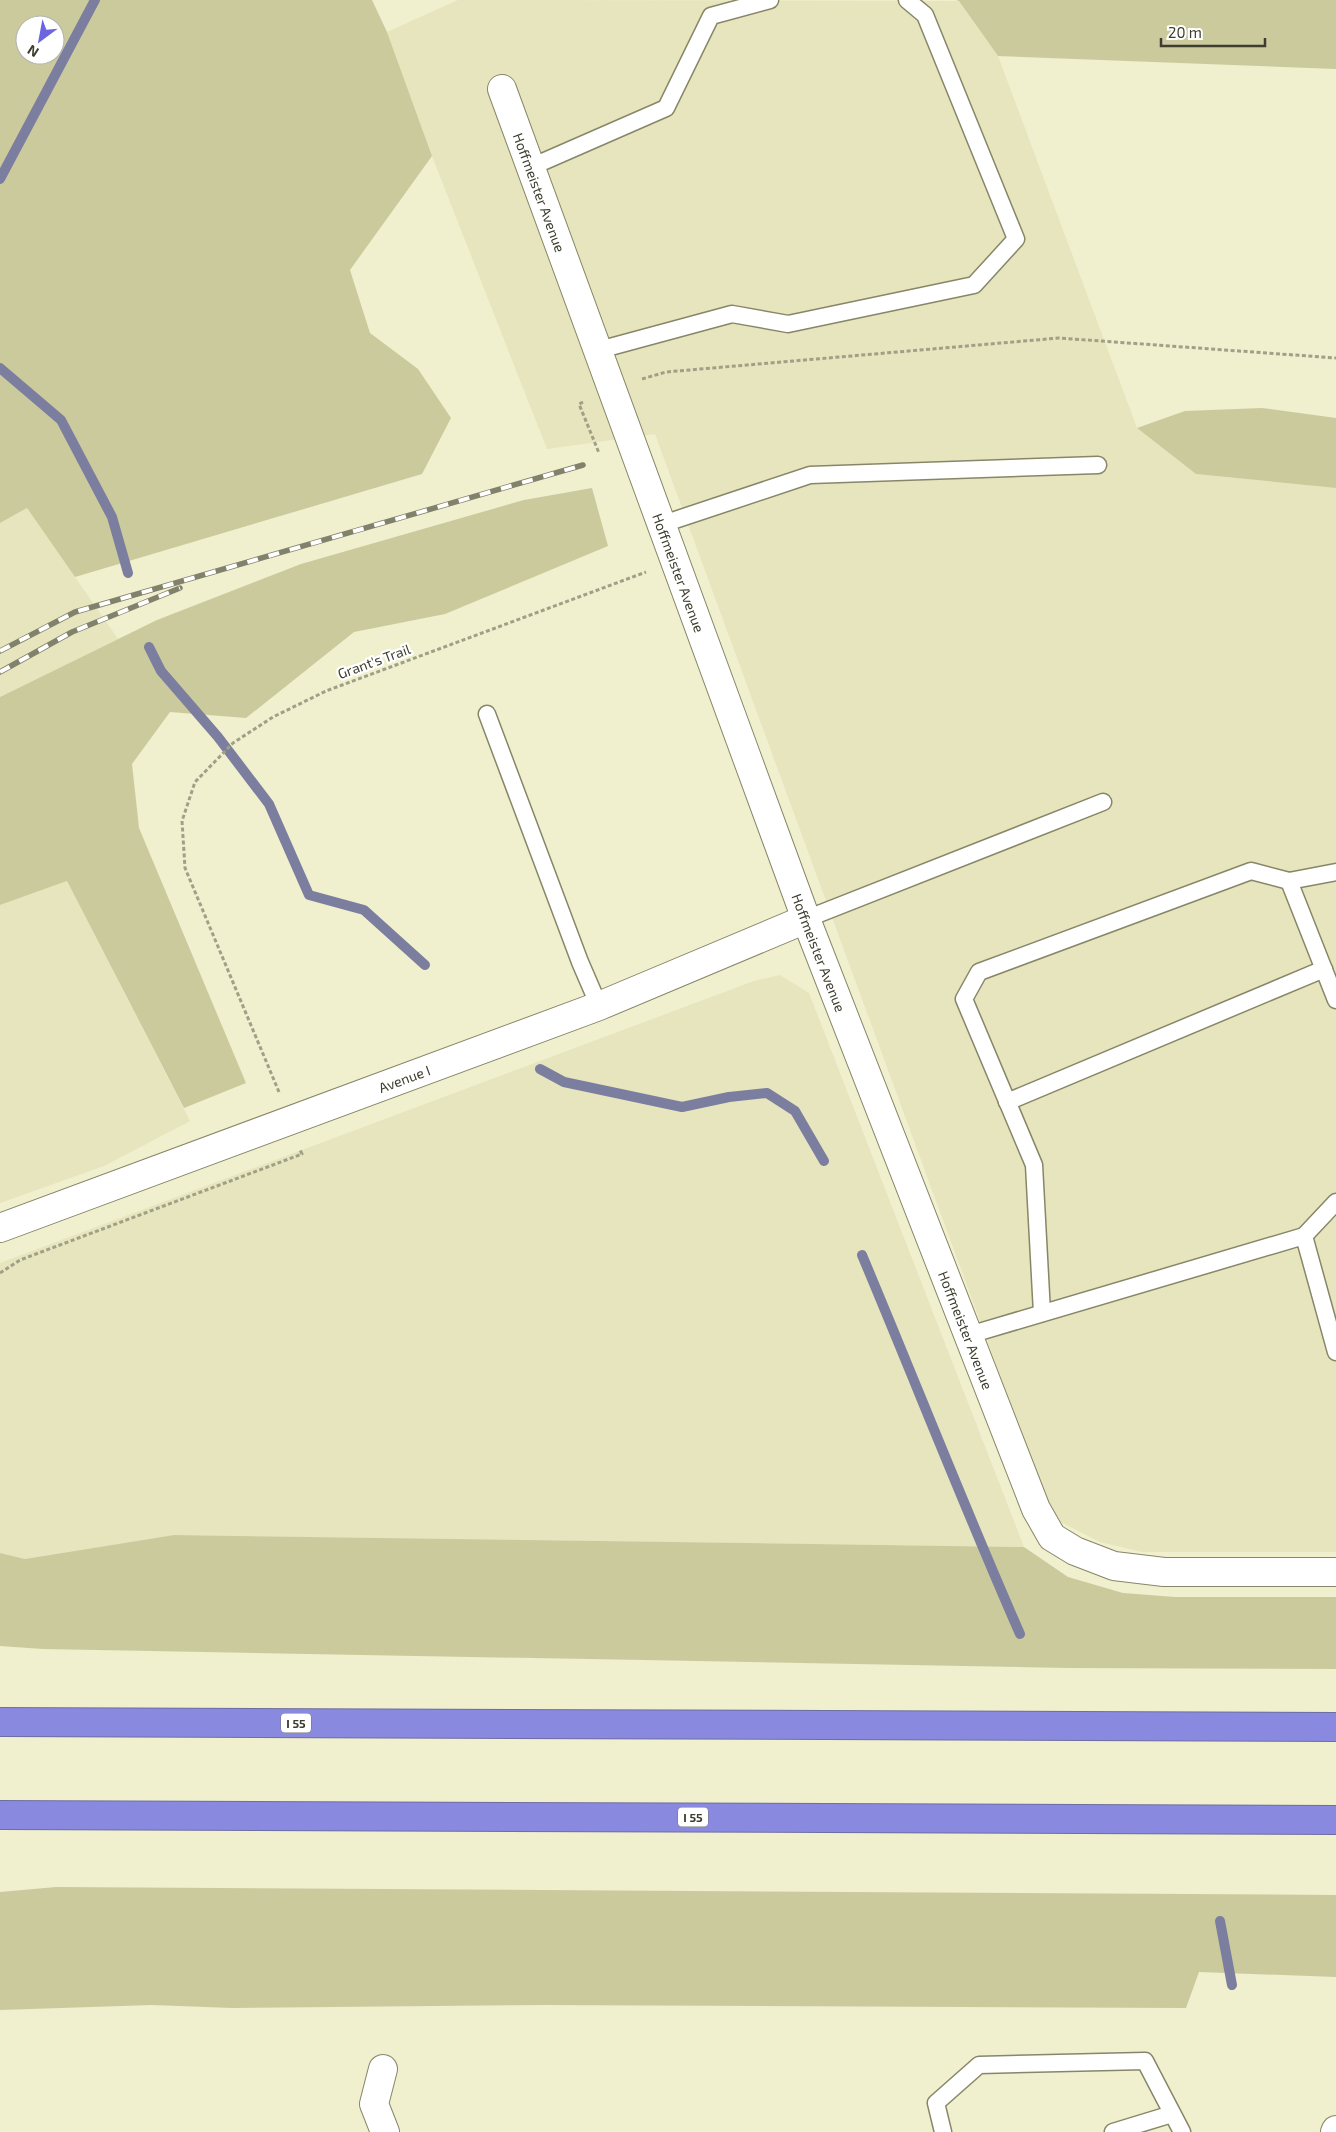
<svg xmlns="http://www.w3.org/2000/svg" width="1336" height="2132" font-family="'Exo 2',sans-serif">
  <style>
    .built { fill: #e6e5bd }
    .green { fill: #cbca9d; fill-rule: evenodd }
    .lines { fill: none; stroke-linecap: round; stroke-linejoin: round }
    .stream { stroke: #7c7e9f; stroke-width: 10 }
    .service-casing { stroke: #878668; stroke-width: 19 }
    .minor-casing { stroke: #878668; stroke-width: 30 }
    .motorway-casing { stroke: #6e6ea2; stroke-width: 30 }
    .path { stroke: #a0a088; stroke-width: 3; stroke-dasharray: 4 2.5; stroke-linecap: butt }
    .service { stroke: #fff; stroke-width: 16 }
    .minor { stroke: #fff; stroke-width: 28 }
    .motorway { stroke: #8889df; stroke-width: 28 }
    .rail-casing { stroke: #81816c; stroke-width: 5.5 }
    .rail { stroke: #fff; stroke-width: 4; stroke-dasharray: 11; stroke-linecap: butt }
    .labels { text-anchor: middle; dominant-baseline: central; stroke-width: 4.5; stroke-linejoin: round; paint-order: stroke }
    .shield { fill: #fff; stroke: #77776e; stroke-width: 1 }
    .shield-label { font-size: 12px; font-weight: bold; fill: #3d3d30 }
    .street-label { font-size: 14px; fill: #3d3d30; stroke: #fff }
  </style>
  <rect width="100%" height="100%" fill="#f0efce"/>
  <!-- built -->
  <g class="built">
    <path d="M458 0 959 1 998 56 1137 428 1196 474 1336 488V1552H1142L1100 1542 1059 1521 1039 1482 655 434 547 449 432 156 387 32Z"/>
    <path d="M27 508 118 639 0 697V523Z"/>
    <path d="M67 881 190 1121 104 1166 0 1203V905Z"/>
    <path d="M780 975 809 993 1024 1547 174 1535 25 1559 0 1553V1263L754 981Z"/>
  </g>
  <!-- green -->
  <g class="green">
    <path d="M0 0H372L387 32 432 156 350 270 370 333 418 369 451 418 422 474 75 577 27 508 0 523ZM25 25H55V55H25Z"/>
    <path d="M956 0H1336V69L998 56 959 1Z"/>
    <path d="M1262 408 1336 418V488L1196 474 1137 428 1185 411Z"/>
    <path d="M592 488 608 546 445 614 354 632 246 718 170 712 132 764 139 828 246 1083 184 1108 67 881 0 905V697L157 620 301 564 524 500Z"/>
    <path d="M174 1535 1024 1547 1068 1577 1123 1593 1175 1597H1336V1669L1068 1668 43 1649 0 1646V1553L25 1559Z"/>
    <path d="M56 1887 1336 1895V1977L1199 1972 1186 2008 544 2005 232 2008 152 2005 0 2010V1892Z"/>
  </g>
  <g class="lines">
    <!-- stream -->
    <g class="stream">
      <path d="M0 179 95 0"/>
      <path d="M0 368 61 420 112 517 128 573"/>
      <path d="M149 647 161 671 218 737 269 804 309 895 364 910 425 965"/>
      <path d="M540 1069 564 1082 682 1107 729 1097 767 1093 795 1111 824 1161"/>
      <path d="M862 1255C915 1381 965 1509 1020 1634"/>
      <path d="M1220 1921 1232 1985"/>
    </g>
    <!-- service casing -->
    <g class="service-casing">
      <g id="service">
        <path d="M531 167 666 108 711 16 770 0"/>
        <path d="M599 350 732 314 788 324 974 285 1016 239 925 15 907 0"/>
        <path d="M663 524 810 475 1098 465"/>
        <path d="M487 714 580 962 599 1006"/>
        <path d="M1289 881 1336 872"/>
        <path d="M806 919 1103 802"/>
        <path d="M1007 1102 1324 969"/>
        <path d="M1304 1236 1336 1202"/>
        <path d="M1042 1313 1034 1165 964 999 979 972 1251 871 1289 881 1336 1000"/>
        <path d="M969 1335 1304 1236 1336 1352"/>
        <path d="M943 2132 936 2103 979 2065 1145 2061 1182 2132"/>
        <path d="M1113 2132 1172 2114"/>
      </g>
    </g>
    <!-- minor casing -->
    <g class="minor-casing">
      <g id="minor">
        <path id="s1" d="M502 89 806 919 1036 1509 1052 1537 1075 1551 1114 1566 1164 1572H1336"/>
        <path id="s2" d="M0 1228 599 1006 806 919"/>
        <path d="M383 2069 374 2104 385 2132"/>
        <path d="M1335 2132 1336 2130"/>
      </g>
    </g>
    <!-- motorway casing -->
    <g class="motorway-casing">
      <g id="motorway">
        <path d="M0 1722 1336 1727"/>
        <path d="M0 1815 1336 1820"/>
      </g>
    </g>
    <!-- path -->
    <g class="path">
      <path d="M642 379 666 372 1059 338 1336 358"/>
      <path d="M583 402 579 404 599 453"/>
      <path d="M279 1092 185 868 182 821 195 782 233 743 273 717 326 691 646 572"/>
      <path d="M0 1273 20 1260 302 1154 300 1150"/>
    </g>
    <!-- service -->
    <use href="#service" class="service"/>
    <!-- minor -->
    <use href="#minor" class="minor"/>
    <!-- motorway -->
    <use href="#motorway" class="motorway"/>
    <!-- rail casing -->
    <g class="rail-casing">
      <g id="rail">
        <path d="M0 651 75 612 583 465"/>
        <path d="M0 672 72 632 180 588"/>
      </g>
    </g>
    <!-- rail -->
    <use href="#rail" class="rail"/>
  </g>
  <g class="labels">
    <!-- shield labels -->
    <g class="shield">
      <rect x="281" y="1713.5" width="30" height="19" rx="4"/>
      <rect x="678" y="1807.5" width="30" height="19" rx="4"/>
    </g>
    <g class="shield-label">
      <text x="296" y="1723">I 55</text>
      <text x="693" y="1817">I 55</text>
    </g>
    <!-- street labels -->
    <g class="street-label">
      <text stroke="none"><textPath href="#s1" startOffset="110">Hoffmeister Avenue</textPath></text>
      <text stroke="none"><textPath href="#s1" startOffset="515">Hoffmeister Avenue</textPath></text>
      <text transform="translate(374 661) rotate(-20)">Grant's Trail</text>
      <text stroke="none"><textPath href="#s1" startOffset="920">Hoffmeister Avenue</textPath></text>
      <text stroke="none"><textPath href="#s2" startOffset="431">Avenue I</textPath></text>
      <text stroke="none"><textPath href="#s1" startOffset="1325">Hoffmeister Avenue</textPath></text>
    </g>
  </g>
  <!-- north arrow -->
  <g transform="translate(40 40) rotate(212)"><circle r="24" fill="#ffffff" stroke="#b1b1ac"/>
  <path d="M0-4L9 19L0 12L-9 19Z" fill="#6c65df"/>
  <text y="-8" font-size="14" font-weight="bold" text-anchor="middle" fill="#3d3d30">N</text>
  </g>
  <!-- scale -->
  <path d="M1161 38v8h104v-8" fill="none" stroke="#3d3d30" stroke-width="2.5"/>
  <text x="1168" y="38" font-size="15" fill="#3d3d30" stroke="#ffffff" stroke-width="4" paint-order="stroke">20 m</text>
</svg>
